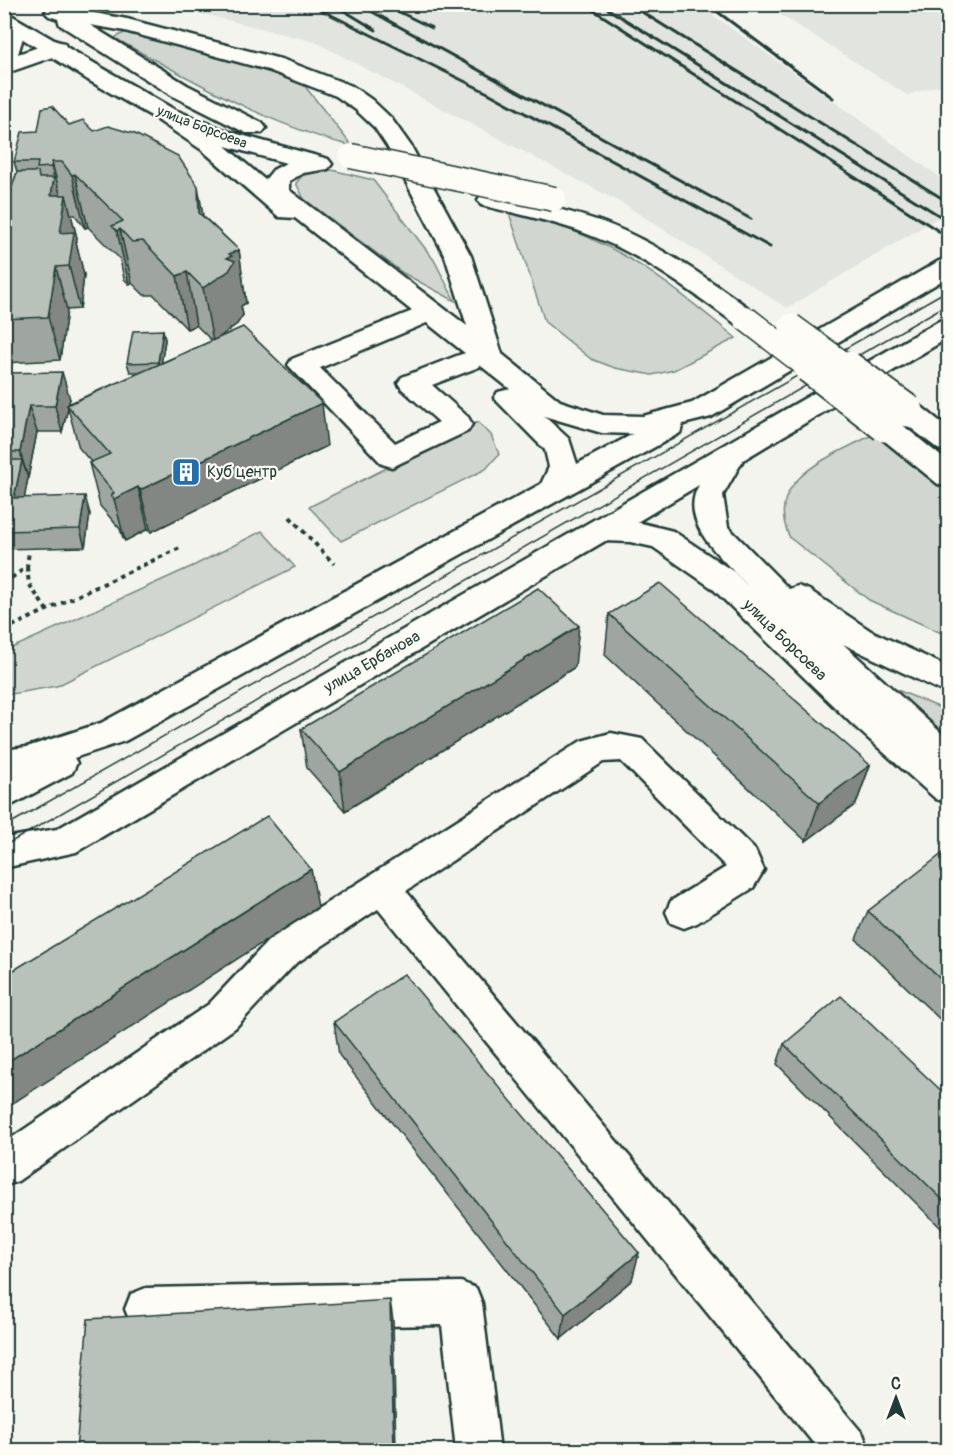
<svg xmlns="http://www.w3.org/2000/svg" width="953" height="1455" font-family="Pangolin,sans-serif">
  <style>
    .built { fill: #e2e5df }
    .green { fill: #d1d6d1; stroke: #788a82; stroke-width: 1.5 }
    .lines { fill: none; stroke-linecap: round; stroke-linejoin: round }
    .minor-casing { stroke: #1f3d34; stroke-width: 5 }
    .major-casing { stroke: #1f3d34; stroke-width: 5 }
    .path { stroke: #1f3d34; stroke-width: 4; stroke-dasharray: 4.5 4.5; stroke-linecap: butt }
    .minor { fill: #fdfcf7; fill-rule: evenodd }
    .major { fill: #fdfcf7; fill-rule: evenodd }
    .tram { stroke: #1f3d34; stroke-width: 1.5 }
    .rail { stroke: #1f3d34; stroke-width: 3 }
    .major-bridge-far1-casing { stroke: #1f3d34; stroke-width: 27; stroke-linecap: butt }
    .major-bridge-casing { stroke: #1f3d34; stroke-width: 35; stroke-linecap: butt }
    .major-bridge-far1 { stroke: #fdfcf7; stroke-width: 24 }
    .major-bridge { stroke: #fdfcf7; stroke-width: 31 }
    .wall { fill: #9fa6a1; stroke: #1f3d34; stroke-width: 1.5 }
    .shaded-wall { fill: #828783; stroke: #1f3d34; stroke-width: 1.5 }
    .building { fill: #b9c1bb; stroke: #1f3d34; stroke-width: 1.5 }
    .labels { text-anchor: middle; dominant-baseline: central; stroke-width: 4.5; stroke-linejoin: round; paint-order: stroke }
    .far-street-label { font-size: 14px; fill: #1f3d34; stroke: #fdfcf7 }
    .poi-label { font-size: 16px; fill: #1f3d34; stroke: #fdfcf7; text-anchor: start }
    .street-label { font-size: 16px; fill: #1f3d34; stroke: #fdfcf7 }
  </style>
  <rect width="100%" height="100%" fill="#f4f4ef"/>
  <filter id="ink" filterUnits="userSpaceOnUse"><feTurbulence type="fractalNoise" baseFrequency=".0167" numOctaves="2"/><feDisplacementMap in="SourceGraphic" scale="12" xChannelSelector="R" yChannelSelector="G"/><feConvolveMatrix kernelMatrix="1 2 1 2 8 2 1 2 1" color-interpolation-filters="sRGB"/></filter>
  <g filter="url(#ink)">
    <!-- built -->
    <g class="built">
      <path d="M166 5H699L948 183V212L787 308 625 205 315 42Z"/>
      <path d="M765 5H924L948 23V83L907 95Z"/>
    </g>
    <!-- green -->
    <g class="green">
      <path d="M126 32 275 74 304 85 352 146C267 125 191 79 114 38Z"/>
      <path d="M332 170 373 180 434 260 455 301 403 273 304 199 296 183 303 175Z"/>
      <path d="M508 210C538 219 568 227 596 241 648 265 692 302 736 338L674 370 652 375 615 368 591 359 545 322Z"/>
      <path d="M478 422 491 435 499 454 486 469 341 541 309 507Z"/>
      <path d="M874 434 948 489V636L869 600 790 538C761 479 833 456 874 434Z"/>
      <path d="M262 531 295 567 57 686 5 695V651L195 565Z"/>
      <path d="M847 669 948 711V754Z"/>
    </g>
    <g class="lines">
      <!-- minor casing -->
      <g class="minor-casing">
        <g id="minor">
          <path d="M4 15 12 16 24 34 18 54 56 41 64 43 67 48 64 53 4 74Z"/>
          <path d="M420 308 429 310 433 316 429 322 320 368 395 443 439 422 402 389 398 383 402 377 459 355 469 352 479 355 482 361 479 367 432 385 468 417 472 424 468 431 392 467 382 464 288 365 292 359Z"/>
          <path d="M611 733 642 739 755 850 764 870 753 888 697 923 684 928 671 923 666 912 671 901 726 867 621 761 603 762 406 891 863 1434 869 1450H819L378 909 295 964 235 1028 18 1181 4 1186V1143L209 1004 269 940 581 741Z"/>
          <path d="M461 1282 476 1288 482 1303 500 1450H456L442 1325 146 1330 131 1324 125 1309 131 1294 146 1288Z"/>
        </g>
      </g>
      <!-- major casing -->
      <g class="major-casing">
        <g id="major">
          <path d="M56 6 127 19 284 60 352 86 372 100 391 118 411 146 471 256 502 354 560 401 603 415 643 416 692 403 939 261 948 259V277L711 417 683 424 680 433 125 741 74 758 77 763 72 773 4 809V750L27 747 101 723 541 484 549 467 545 450 494 398 498 392 510 389 295 218 279 217 202 150 153 117 88 80 4 27V11L175 110 230 132 328 159 332 164 328 169 303 173 289 181V190L467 326 445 256 387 146 375 128 356 110 336 96 268 70 125 31 90 25 187 85 262 123 266 128 262 133H246L171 95 60 25 58 19 49 16 45 12 49 8ZM225 146 286 163 273 170 265 180ZM544 416 602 433 633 434 577 464 569 439Z"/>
          <path d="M490 193C528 202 568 210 605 223 659 244 707 278 754 312L758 318 754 324 745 326 736 324C689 290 642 254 587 234 553 221 517 214 481 205L478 200 481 195Z"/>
          <path d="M948 319V338L743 460 723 495 728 527 789 589 798 586 809 590 871 631 948 667V694L843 644 948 739V803L936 799 852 724 712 588 653 547 630 542 605 541 76 852 4 868V838L57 829 939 321ZM699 485C677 523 724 560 747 585L734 572 673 531 637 522Z"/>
          <path d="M908 402 918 404 948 428V452L938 449 898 418 894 411 898 404Z"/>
          <path d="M885 416 895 419 948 462V487L938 484 875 433 871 426 875 419Z"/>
        </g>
      </g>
      <!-- path -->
      <g class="path">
        <path d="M290 517 334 564"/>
        <path d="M27 567 29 584 48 612"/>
        <path d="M4 583 27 567 29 551"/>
        <path d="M4 630 180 548"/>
      </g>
      <!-- minor -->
      <use href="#minor" class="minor"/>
      <!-- major -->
      <use href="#major" class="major"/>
      <!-- tram -->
      <g class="tram">
        <path d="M4 827 948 290"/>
        <path d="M4 846 948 304"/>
      </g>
      <!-- rail -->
      <g class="rail">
        <path d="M309 4 490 94 770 247"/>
        <path d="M333 4 376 30"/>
        <path d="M358 4 751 219"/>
        <path d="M383 4 432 28"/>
        <path d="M584 4 948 237"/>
        <path d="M629 4 948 202"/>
        <path d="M707 4 833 98"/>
        <path d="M608 9 948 221"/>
      </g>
      <!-- major-bridge-far1 casing -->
      <g class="major-bridge-far1-casing">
        <g id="major-bridge-far1">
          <path d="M351 156 554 199"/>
          <path d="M745 318 811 369"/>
          <path d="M791 326 850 369"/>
        </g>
      </g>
      <!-- major-bridge casing -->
      <g class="major-bridge-casing">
        <g id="major-bridge">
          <path d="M809 367 885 426"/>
          <path d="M848 367 908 411"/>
        </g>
      </g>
      <!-- major-bridge-far1 -->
      <use href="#major-bridge-far1" class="major-bridge-far1"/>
      <!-- major-bridge -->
      <use href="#major-bridge" class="major-bridge"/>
    </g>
    <!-- wall -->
    <g class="wall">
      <path d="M69 125 94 131 203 216 239 250 246 303 241 306 243 315 237 324 217 338 327 446 151 532 148 529 125 541 123 538 120 529 100 506 89 463 91 462 79 448 68 408 62 432H37L24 498 90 514 85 547 4 549V373L70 399 68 404 141 372H130L127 363 163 330 165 340 161 363 212 341 196 325 187 329 154 295H144L132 283 129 284 124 279 120 259 88 227 85 228 75 215H71L77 238 76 242 84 275 80 309 67 310 60 360 4 363V196L12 187 17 172 14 162 38 131Z"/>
      <path d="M609 614 870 765 856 804 806 841 605 655Z"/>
      <path d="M575 667 345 811 307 768 301 729Z"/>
      <path d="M948 851V1027L856 939 868 911Z"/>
      <path d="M334 1022 632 1280 561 1339 339 1055Z"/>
      <path d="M784 1044 948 1097V1235L777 1064Z"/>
    </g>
    <!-- shaded-wall -->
    <g class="shaded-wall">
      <path d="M52 162 64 210 66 195 77 238 76 242 84 275 80 309 51 195 54 178 51 167Z"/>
      <path d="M75 174 88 227 85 228 72 175Z"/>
      <path d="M198 186 207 239 199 213Z"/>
      <path d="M120 229 132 283 129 284 117 231Z"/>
      <path d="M239 250 246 303 241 306 243 315 237 324 213 342 203 288 227 258 229 254Z"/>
      <path d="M56 267 67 310 60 360 48 317Z"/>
      <path d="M187 272 196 325 187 329 177 276Z"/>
      <path d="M163 330 165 340 160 372 158 362Z"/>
      <path d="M62 372 70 399 68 406 67 405 68 408 62 432 55 406Z"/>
      <path d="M322 403 327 446 151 532 140 490Z"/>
      <path d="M29 406 37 432 28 478 20 452Z"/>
      <path d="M22 460 28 478 21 517 14 498Z"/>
      <path d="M138 487 148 529 125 541 114 499Z"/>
      <path d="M85 496 90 514 85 547 80 529Z"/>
      <path d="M579 626 575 667 345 811 340 772Z"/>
      <path d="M870 765 856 804 806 841 819 803Z"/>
      <path d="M311 869 318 907 4 1109V1064Z"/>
      <path d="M639 1253 632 1280 561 1339 565 1314Z"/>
      <path d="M390 1300 393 1320 396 1450H394Z"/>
    </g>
    <!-- building -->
    <g class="building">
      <path d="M52 106 69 125 83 120 94 131 108 126 135 134 178 156 198 186 199 213 239 250 229 254 232 256 227 258 235 261 229 271 203 288 187 272 177 276 143 241 132 242 120 229 117 231 112 226 123 221 75 174 72 175 62 162H52L51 167 37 168 38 162H14L22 132 38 131 42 108Z"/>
      <path d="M17 172H38L39 178H54L51 195H66L60 233 74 232 69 266 56 267 48 317 4 319V196L12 187Z"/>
      <path d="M243 327 322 403 140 490 138 487 114 499 111 496 114 493 89 463 110 454 67 405Z"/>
      <path d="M163 330 158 362 127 363 133 331Z"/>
      <path d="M62 372 55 406H29L20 452H4V373Z"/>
      <path d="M4 460H22L14 498 85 496 80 529 4 531Z"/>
      <path d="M660 583 870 765 819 803 609 614Z"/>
      <path d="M538 588 579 626 340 772 301 729Z"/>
      <path d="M267 816 311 869 4 1064V976Z"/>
      <path d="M947 850 948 851V986L868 911Z"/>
      <path d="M404 974 639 1253 565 1314 334 1022Z"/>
      <path d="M841 996 948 1097V1205L784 1044Z"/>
      <path d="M390 1300 394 1450H76L88 1319Z"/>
    </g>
  </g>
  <!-- icons -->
  <defs>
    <g id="building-square" transform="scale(1.5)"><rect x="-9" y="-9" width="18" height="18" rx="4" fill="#1f6fb2" stroke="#fdfcf7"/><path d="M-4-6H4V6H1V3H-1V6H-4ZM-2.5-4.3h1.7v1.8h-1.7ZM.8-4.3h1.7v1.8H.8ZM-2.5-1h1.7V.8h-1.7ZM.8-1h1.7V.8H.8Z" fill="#fff"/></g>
  </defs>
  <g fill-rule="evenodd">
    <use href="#building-square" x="186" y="472"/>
  </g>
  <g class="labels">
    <!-- far-street labels -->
    <g class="far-street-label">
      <text transform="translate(202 127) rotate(21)">улица Борсоева</text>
    </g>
    <!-- poi labels -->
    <g class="poi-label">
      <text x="207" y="472">Куб центр</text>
    </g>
    <!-- street labels -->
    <g class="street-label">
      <text transform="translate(785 640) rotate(44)">улица Борсоева</text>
      <text transform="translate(372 662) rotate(-30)">улица Ербанова</text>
    </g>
  </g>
  <!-- margin -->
  <rect width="953" height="1455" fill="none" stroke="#fdfcf7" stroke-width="24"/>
  <rect x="12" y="12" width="929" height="1431" fill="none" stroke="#1f3d34" stroke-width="2" filter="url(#ink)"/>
  <!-- north arrow -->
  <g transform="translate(896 1398)" stroke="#fdfcf7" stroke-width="4.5" paint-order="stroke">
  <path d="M0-4.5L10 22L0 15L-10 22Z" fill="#1f3d34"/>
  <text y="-9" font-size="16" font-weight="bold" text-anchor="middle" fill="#1f3d34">С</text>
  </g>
</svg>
